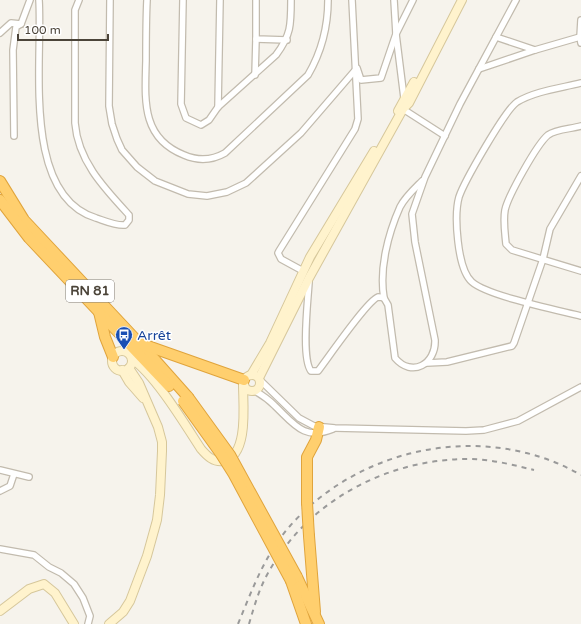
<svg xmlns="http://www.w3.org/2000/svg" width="581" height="624" font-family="'Varela Round',sans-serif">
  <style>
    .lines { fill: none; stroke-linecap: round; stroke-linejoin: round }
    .street-casing { stroke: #c2bbae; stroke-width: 8 }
    .secondary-casing { stroke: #d6c79b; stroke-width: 10 }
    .highway-casing { stroke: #e0a43c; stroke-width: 12 }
    .street { stroke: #fff; stroke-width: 5.5 }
    .secondary { stroke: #fff3cd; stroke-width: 8 }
    .highway { stroke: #ffcf6e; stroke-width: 10 }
    .rail { stroke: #9a9a9a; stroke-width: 2; stroke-dasharray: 5 5; stroke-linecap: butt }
    .highway-bridge-casing { stroke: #e0a43c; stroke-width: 12; stroke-linecap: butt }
    .highway-bridge { stroke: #ffcf6e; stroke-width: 10 }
    .labels { text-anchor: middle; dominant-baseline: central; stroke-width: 3; stroke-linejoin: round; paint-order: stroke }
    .shield { fill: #fff; stroke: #817c74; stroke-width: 1 }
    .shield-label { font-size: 13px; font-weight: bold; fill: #4b4439 }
    .transit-label { font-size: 14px; fill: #164399; stroke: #fff; text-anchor: start }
  </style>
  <rect width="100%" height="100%" fill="#f6f3ec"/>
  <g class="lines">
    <!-- street casing -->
    <g class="street-casing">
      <g id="street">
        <path d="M39 0C43 60 21 195 96 218 105 221 116 226 125 225L129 220V215C104 188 78 161 75 123V10L79 0"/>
        <path d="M110 0 109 106 112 124 117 139 122 150 137 167 155 181 188 194 207 196 227 192 246 183 301 133 357 68 361 80 381 78 396 34 413 0"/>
        <path d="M147 0C146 20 146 41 146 61 145 100 141 138 184 155 198 161 211 161 225 153L308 75C322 51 328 28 328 0"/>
        <path d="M183 0 181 104 186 118 201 125 209 120 218 107 276 55C291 35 291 25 291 0"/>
        <path d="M256 0V39L287 40"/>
        <path d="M394 0 396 34 404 98"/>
        <path d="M581 20 580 37 581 43"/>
        <path d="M0 33 11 23 21 24"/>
        <path d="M496 37 535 50"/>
        <path d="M479 69 535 50 580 37"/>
        <path d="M255 75 256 39"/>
        <path d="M581 83C561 88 535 91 517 102 505 110 464 182 459 197 454 215 457 269 472 282 488 296 557 310 581 316"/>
        <path d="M218 107 220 0"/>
        <path d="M403 109 445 136"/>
        <path d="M581 126C571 129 556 129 548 135 537 144 508 196 505 210 503 221 505 233 506 244L512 250 581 271"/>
        <path d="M14 136 13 50 16 27 21 24 30 0"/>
        <path d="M303 271 281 259 278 253 279 251 355 129 358 119 352 0"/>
        <path d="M309 282C308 300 301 358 311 371H318C328 358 367 301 378 297 381 297 382 297 384 298L388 305 395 358C412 378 436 364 435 340L415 242 412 214 425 177 460 104 516 0"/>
        <path d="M384 298C379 269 388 234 400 207 405 197 414 189 422 181"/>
        <path d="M427 363 447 362 512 346 514 343 543 259 550 229 581 176"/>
        <path d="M260 380 299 418 314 426 335 428 466 431 484 430 518 421 581 387"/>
        <path d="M255 391C262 395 269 400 275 406 294 424 304 441 333 429"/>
        <path d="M0 470 29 477"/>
        <path d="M0 491 10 486 14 474"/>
        <path d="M0 549 34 555 49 567 61 573 74 584 83 598 90 616 88 624"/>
      </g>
    </g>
    <!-- secondary casing -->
    <g class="secondary-casing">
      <g id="secondary">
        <path d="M398 111 414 82"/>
        <circle cx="122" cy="361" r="10"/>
        <path d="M132 359C156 376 184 423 201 449 207 456 214 463 224 461 249 455 243 404 243 385"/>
        <path d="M122 370 129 382 143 398"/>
        <circle cx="252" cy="383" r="8"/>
        <path d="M251 375 270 343 310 257 374 151"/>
        <path d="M259 378 309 278 403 109 409 103 462 0"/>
        <path d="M0 611 29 589 44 584 55 593 74 624"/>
        <path d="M109 624 123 612 130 601 147 556 157 520 160 495 162 451V442L158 427 139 383 129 368"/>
      </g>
    </g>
    <!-- highway casing -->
    <g class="highway-casing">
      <g id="highway">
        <path d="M0 181 24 220 156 361 188 397"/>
        <path d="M0 200 29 238 169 386"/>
        <path d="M99 312 105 337 113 357"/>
        <path d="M142 344 244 380"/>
        <path d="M307 503V457L316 440 319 427"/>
        <path d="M309 536 315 612"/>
        <path d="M297 577 319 624"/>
        <path d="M291 581 306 624"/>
      </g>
    </g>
    <!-- street -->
    <use href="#street" class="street"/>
    <!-- secondary -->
    <use href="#secondary" class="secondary"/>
    <!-- highway -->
    <use href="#highway" class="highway"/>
    <!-- rail -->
    <g class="rail">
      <path d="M238 624C252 590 265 554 290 526 361 445 487 421 581 475"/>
      <path d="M249 624C254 607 259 589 268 573 308 501 386 459 469 459 491 459 513 465 534 470"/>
    </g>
    <!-- highway-bridge casing -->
    <g class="highway-bridge-casing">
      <g id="highway-bridge">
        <path d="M188 397 230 455 297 577"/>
        <path d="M183 401 221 454 233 473 291 581"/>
        <path d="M307 503 309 536"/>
      </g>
    </g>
    <!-- highway-bridge -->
    <use href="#highway-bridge" class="highway-bridge"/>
  </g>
  <!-- icons -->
  <defs>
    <g id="bus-pin" transform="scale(0.9)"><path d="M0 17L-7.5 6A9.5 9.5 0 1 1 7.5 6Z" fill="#1a4fb4" stroke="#fff"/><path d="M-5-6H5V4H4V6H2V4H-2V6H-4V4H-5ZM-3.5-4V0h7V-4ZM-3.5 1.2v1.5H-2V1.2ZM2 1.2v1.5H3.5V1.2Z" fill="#fff"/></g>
  </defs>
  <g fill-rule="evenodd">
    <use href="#bus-pin" x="124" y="335"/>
  </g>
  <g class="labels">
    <!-- shield labels -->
    <rect class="shield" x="66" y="280" width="48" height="22" rx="3"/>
    <g class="shield-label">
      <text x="90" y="291">RN 81</text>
    </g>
    <!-- transit labels -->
    <g class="transit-label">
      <text x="137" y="335">Arrêt</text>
    </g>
  </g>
  <!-- scale -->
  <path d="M18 34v6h90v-6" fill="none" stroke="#4b4439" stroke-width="2"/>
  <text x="24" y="34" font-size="12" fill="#4b4439" stroke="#ffffff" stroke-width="3" paint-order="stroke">100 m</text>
</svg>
